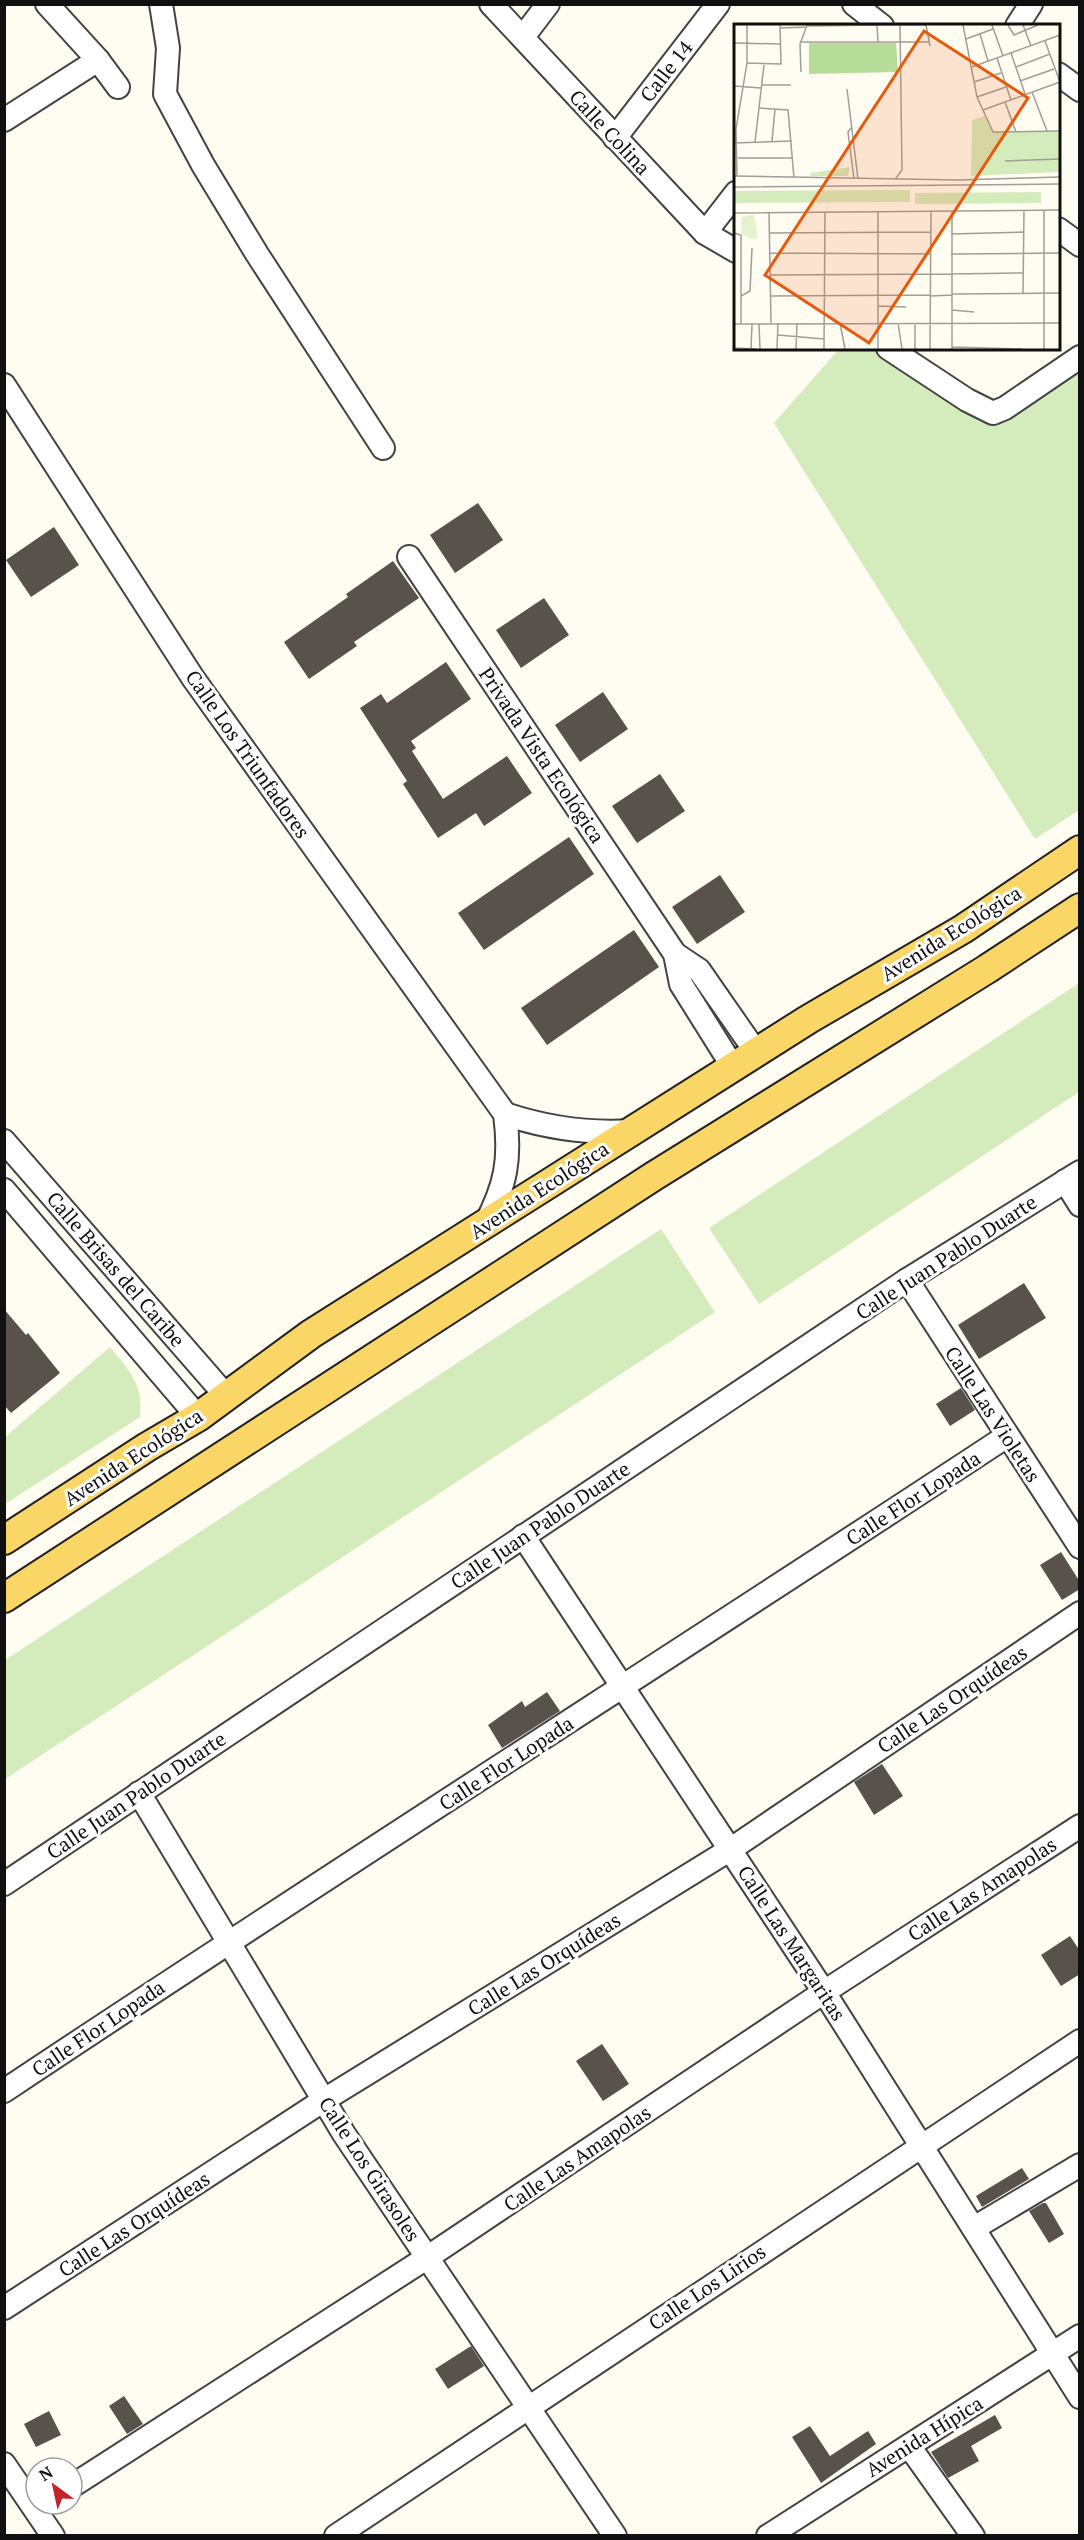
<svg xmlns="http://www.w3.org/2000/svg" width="1084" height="2540" font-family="'PT Serif',serif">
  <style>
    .green { fill: #d4ebbb }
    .building { fill: #59514c }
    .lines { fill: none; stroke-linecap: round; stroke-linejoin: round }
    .minor-casing { stroke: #434343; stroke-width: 26 }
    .major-casing { stroke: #212121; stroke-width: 32 }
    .minor { stroke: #fff; stroke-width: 22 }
    .major { stroke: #fad667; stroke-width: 28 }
    .labels { text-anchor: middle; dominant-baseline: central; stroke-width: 6; stroke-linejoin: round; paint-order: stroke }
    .street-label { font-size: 20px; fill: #101010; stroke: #fff }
    .inset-road { fill: none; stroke: #9f9e98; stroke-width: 1.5 }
    .view { fill: #e8590c; fill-opacity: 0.15; stroke: #e8590c; stroke-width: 3 }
    .inset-edge { fill: none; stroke: #101010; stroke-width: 3 }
  </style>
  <rect width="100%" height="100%" fill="#fffcf2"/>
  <!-- green -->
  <g class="green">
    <path d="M840 348H873L978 414 1079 366V810L1035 839 774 423Z"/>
    <path d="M1079 983V1092L759 1304 709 1228Z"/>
    <path d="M661 1229 715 1312 5 1779V1660Z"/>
    <path d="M110 1347C130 1372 143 1383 140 1417L5 1504V1437Z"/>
  </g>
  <!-- building -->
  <g class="building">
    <path d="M478 503 503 540 455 573 430 535Z"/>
    <path d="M54 527 79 565 31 597 6 560Z"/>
    <path d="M393 561 419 598 354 642 357 646 309 679 284 642 348 597 346 594Z"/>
    <path d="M544 598 569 635 521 668 496 630Z"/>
    <path d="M446 662 471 699 411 741 416 748 412 751 443 799 507 756 532 793 484 826 476 813 438 838 403 784 407 781 360 708 381 694 387 703Z"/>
    <path d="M603 692 628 729 580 762 555 725Z"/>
    <path d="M660 774 685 811 637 843 612 806Z"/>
    <path d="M569 837 594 874 484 950 458 913Z"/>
    <path d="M720 875 745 912 697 944 672 907Z"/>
    <path d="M634 930 659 967 547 1045 521 1008Z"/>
    <path d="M1024 1283 1046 1318 979 1359 958 1325Z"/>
    <path d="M4 1309 26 1335 28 1333 60 1373 11 1413 4 1405Z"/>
    <path d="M961 1388 975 1410 950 1426 936 1404Z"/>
    <path d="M1061 1552 1080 1582V1589L1062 1600 1040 1565Z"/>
    <path d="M547 1692 560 1711 502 1748 488 1725 522 1701 525 1707Z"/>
    <path d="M882 1764 903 1796 874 1815 854 1782Z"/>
    <path d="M1070 1936 1080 1951V1974L1061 1986 1041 1955Z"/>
    <path d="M602 2044 629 2084 603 2101 576 2061Z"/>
    <path d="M1022 2168 1029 2179 982 2207 976 2196Z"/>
    <path d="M1043 2203H1046L1064 2234 1049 2243 1029 2211Z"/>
    <path d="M471 2346 484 2366 448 2389 435 2369Z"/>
    <path d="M124 2396 143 2424 127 2434 109 2406Z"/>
    <path d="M49 2411 61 2435 36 2447 24 2424Z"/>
    <path d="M995 2415 1002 2428 971 2446 979 2461 948 2478 931 2452Z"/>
    <path d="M810 2426 830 2456 868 2431 876 2444 821 2483 792 2437Z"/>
  </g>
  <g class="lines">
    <!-- minor casing -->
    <g class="minor-casing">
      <g id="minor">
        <path d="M47 4 98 60 118 87"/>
        <path d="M161 4 168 48 165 94 203 165 257 254 383 448"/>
        <path d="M491 4 705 233 736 251"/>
        <path d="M854 4 882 26"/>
        <path d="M1017 26 1031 4"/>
        <path d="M523 37 548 4"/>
        <path d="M1058 74 1080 90"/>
        <path d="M4 120 98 60"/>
        <path d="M615 138 718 4"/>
        <path d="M1058 229 1080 245"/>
        <path d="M705 233 736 193"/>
        <path d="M888 348 967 400 993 413 1005 408 1080 357"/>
        <path d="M4 385 193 678 505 1114C511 1159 506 1185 485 1225"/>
        <path d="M409 557 675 954 681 984 733 1067"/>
        <path d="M675 954 699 970 756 1052"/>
        <path d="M505 1114C547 1128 587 1134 632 1131"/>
        <path d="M4 1141 227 1397"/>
        <path d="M1065 1181 1080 1205"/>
        <path d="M4 1190 198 1417"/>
        <path d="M907 1280 1080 1547"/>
        <path d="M523 1536 824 1992 1080 2397"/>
        <path d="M139 1793 344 2134 615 2536"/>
        <path d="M4 1884 907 1280 1080 1172"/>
        <path d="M4 2091C337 1869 674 1655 1007 1436"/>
        <path d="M974 2228 1080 2165"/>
        <path d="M4 2308 324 2100 731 1849 1080 1613"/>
        <path d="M909 2446 973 2536"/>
        <path d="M4 2464 53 2536"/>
        <path d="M72 2486 428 2257 824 1992 1080 1826"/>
        <path d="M336 2536 1080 2041"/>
        <path d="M768 2536 1080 2336"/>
      </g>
    </g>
    <!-- major casing -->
    <g class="major-casing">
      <g id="major">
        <path d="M4 1540 147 1447 198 1417 311 1334 809 1019 963 929 1080 850"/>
        <path d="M4 1598 654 1176 987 969 1080 908"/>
      </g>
    </g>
    <!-- minor -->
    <use href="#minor" class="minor"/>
    <!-- major -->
    <use href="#major" class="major"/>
  </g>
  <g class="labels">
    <!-- street labels -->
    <g class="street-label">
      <text transform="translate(666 71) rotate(-52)">Calle 14</text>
      <text transform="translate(610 132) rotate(47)">Calle Colina</text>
      <text transform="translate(248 754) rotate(55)">Calle Los Triunfadores</text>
      <text transform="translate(542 755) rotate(56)">Privada Vista Ecológica</text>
      <text transform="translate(951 933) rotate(-32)">Avenida Ecológica</text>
      <text transform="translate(539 1190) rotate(-33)">Avenida Ecológica</text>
      <text transform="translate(946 1257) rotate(-33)">Calle Juan Pablo Duarte</text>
      <text transform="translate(116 1269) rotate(49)">Calle Brisas del Caribe</text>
      <text transform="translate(993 1414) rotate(57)">Calle Las Violetas</text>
      <text transform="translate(133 1457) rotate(-33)">Avenida Ecológica</text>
      <text transform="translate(913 1498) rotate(-33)">Calle Flor Lopada</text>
      <text transform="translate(540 1525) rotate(-34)">Calle Juan Pablo Duarte</text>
      <text transform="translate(952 1699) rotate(-34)">Calle Las Orquídeas</text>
      <text transform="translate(506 1763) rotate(-33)">Calle Flor Lopada</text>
      <text transform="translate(136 1795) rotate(-34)">Calle Juan Pablo Duarte</text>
      <text transform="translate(982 1889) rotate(-33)">Calle Las Amapolas</text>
      <text transform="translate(792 1943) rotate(57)">Calle Las Margaritas</text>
      <text transform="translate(544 1964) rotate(-32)">Calle Las Orquídeas</text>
      <text transform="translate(98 2028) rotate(-34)">Calle Flor Lopada</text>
      <text transform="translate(577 2158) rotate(-34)">Calle Las Amapolas</text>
      <text transform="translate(370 2169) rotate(57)">Calle Los Girasoles</text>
      <text transform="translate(134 2224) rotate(-33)">Calle Las Orquídeas</text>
      <text transform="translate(707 2287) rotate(-34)">Calle Los Lirios</text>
      <text transform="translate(924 2436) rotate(-32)">Avenida Hípica</text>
    </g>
  </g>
  <!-- overview -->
  <g transform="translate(734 24)">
    <rect width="326" height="326" fill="#fffcf2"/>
    <path d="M251 92 258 108H325V148L237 152 238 96ZM116 143 114 152H77L76 149ZM176 166V178L0 179V167ZM307 168V179L181 180V169Z" fill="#d4ebbb"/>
    <path d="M75 19H162L164 48 75 50Z" fill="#b8dc99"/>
    <path d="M20 191 24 214 17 215 8 210 7 193Z" fill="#e5f2cd"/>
    <path class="inset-road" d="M192 1 196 22M229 1 243 73 259 108 326 107M258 1 269 32M274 1 280 11 304 1M289 1 297 22M73 2 143 1M46 4 73 3M246 10 254 37M232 15 259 5M311 17 326 58M67 18H195M144 18 143 1H192M0 19 46 20M277 29 291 70M263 34 277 76M13 39 47 40 46 1M238 43 326 11M282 43 316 30M67 48 66 20 73 1M286 57 320 45M240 58 267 49M28 61H57M0 62 27 64M113 65 124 155M298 68 313 107M243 73 272 63M271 78 282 108M25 84 54 86 60 154M249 86 326 58M117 104 114 108 120 155M38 117 41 85M21 118 30 41M0 119 58 117M4 134H59M271 137 326 135M0 152 224 156 326 153M3 152 2 105 13 39V1M162 154 168 146 166 1M0 163 326 160M144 187V325M218 187V325M35 188 37 299M0 189 326 186M0 209 7 211V300M35 209 197 208M217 210 289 208M35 229 197 230M217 230 326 229M218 250 289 249M36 251 218 250M289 269 290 187M218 270 326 269M7 272 16 267 18 224M36 272 197 271M197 272 218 271M144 282 172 283M218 286 240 288M106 299 111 325M164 299 168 325M181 299V325M0 300 326 299M25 300 26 325M44 311 90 315M218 323 288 325M0 324 22 325M17 325 18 300M43 325 44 299M62 325 63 299M90 325 91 188M196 325 197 187M310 325V187"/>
    <path class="view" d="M190 7 294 74 135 319 31 251Z"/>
    <rect width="326" height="326" class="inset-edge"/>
  </g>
  <!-- border -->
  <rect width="1084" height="2540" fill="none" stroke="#101010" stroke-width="12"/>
  <!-- north arrow -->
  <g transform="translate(54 2486) rotate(327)"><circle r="28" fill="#ffffff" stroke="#9f9f9f" stroke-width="1.5"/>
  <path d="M0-4.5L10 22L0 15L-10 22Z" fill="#c3242c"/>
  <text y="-9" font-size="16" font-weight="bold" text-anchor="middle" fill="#101010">N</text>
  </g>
</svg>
